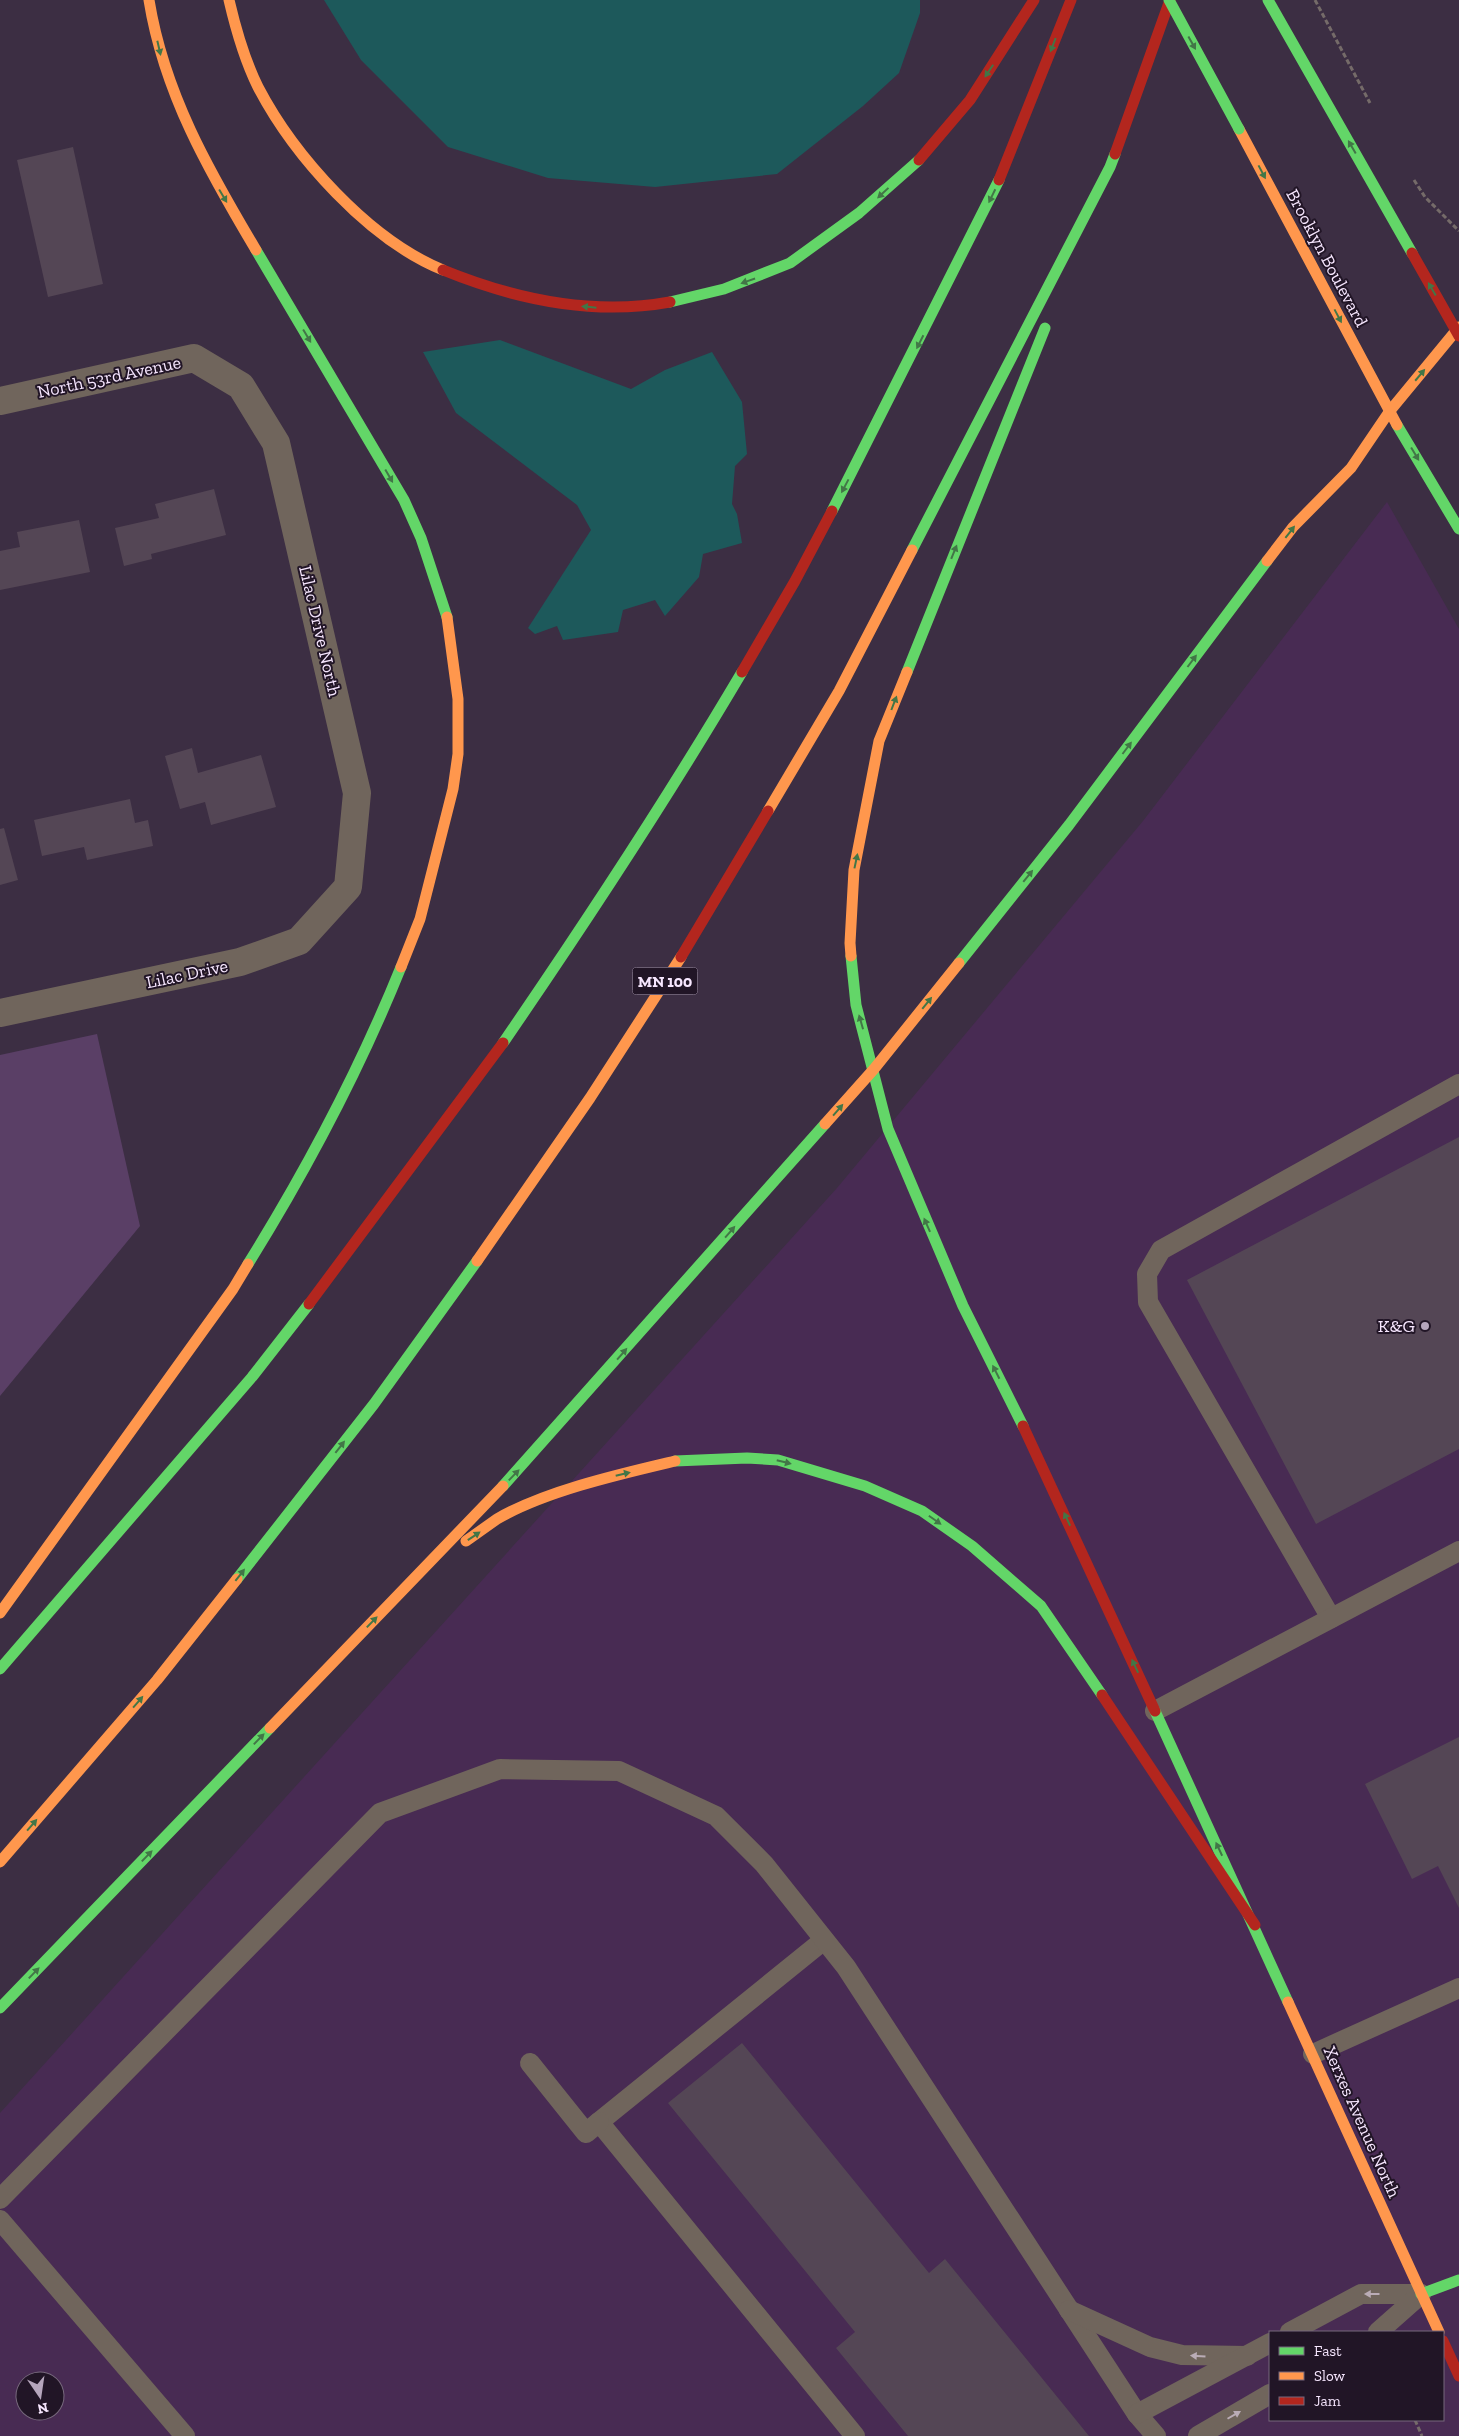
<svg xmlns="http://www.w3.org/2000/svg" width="1459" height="2436" font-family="'Zilla Slab',serif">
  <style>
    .built { fill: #482b53; fill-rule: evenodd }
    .green { fill: #5a3f66 }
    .water { fill: #1d595b }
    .building { fill: #544655 }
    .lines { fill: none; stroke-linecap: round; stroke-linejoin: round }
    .path { stroke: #756b69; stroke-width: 3; stroke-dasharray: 5 2.5; stroke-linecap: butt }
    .lane { stroke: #70655c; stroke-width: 20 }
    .street { stroke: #70655c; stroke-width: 28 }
    .fast { stroke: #63d668; stroke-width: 11 }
    .slow { stroke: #ff974d; stroke-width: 11 }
    .jam { stroke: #b3261e; stroke-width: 11 }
    .fast-bridge { stroke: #63d668; stroke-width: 11 }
    .oneway { fill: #427647 }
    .oneway2 { fill: #baacb6 }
    .poi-dot { fill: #b6a6bd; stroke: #211526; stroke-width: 2 }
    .labels { text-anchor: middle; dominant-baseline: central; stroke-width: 4; stroke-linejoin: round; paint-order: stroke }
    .shield { fill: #211526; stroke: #b7a8be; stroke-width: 1 }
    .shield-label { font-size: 16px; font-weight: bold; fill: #f7e7ff }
    .street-label { font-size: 18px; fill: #f7e7ff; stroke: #211526 }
    .poi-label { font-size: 18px; fill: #f7e7ff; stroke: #211526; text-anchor: end }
  </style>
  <rect width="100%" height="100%" fill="#3c2e43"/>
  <!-- built -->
  <path class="built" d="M1387 502 1459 629V2436H0V2113L837 1188 1143 821ZM1270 2332H1443V2420H1270ZM25 2381H55V2411H25Z"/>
  <!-- green -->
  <path class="green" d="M97 1034 140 1226 0 1396V1055Z"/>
  <!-- water -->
  <g class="water">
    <path d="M324 0H920V13L899 73 863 106 777 174 655 187 548 178 448 147 361 60Z"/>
    <path d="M500 340 631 389 665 370 712 352 742 402 747 454 735 466 732 504 737 514 742 543 703 554 699 577 665 616 655 600 623 610 618 632 563 640 557 626 535 634 528 628 591 530 577 505 456 413 423 352Z"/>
  </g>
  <!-- building -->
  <g class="building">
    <path d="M73 147 103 284 48 297 17 160Z"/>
    <path d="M214 489 226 535 151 554 152 559 124 566 115 528 159 518 155 504Z"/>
    <path d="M79 520 90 572 0 590V551L20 547 17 532Z"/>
    <path d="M192 748 198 773 261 755 276 807 211 825 205 802 180 809 165 756Z"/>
    <path d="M130 799 135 823 148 820 153 846 87 860 84 847 42 856 34 820Z"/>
    <path d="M4 828 18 880 0 885V829Z"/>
    <path d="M1459 1137V1449L1316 1524 1187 1280Z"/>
    <path d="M1459 1737V1908L1438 1866 1412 1879 1365 1784Z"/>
    <path d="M742 2043 929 2273 945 2259 1089 2436H908L836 2348 855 2332 668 2103Z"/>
  </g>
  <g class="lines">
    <!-- path -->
    <g class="path">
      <path d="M1315 0 1370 103"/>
      <path d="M1414 180 1425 197 1459 231"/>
      <path d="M1415 2420 1422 2436"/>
    </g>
    <!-- lane -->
    <g class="lane">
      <path d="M1331 1618 1148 1302 1147 1274 1161 1250 1459 1084"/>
      <path d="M1155 1711 1459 1551"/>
      <path d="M824 1940 599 2122 855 2436"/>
      <path d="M1313 2054 1459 1988"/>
      <path d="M530 2063 586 2133 599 2122"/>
      <path d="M0 2199 380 1813 500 1769 619 1771 716 1816 764 1864 846 1967 1137 2414 1156 2436"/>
      <path d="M0 2220 185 2436"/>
      <path d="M1069 2310 1150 2347 1182 2355 1247 2356"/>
      <path d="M1290 2332 1361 2294H1421"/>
      <path d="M1378 2332 1421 2294"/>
      <path d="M1137 2414 1270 2343"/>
      <path d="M1198 2436 1270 2394"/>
    </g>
    <!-- street -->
    <path class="street" d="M0 401 194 358 241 386 276 443 357 793 348 887 299 941 240 962 0 1013"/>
    <!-- fast -->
    <g class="fast">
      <path d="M1268 0 1412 253"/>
      <path d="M256 250 404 500 421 538 447 617"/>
      <path d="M670 302 724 289 790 263 859 213 919 160"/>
      <path d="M1397 425 1459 529"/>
      <path d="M832 511 999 180"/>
      <path d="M912 550 1110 167 1115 154"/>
      <path d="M907 672 1045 328"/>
      <path d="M851 956 856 1005 888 1129 963 1306 1023 1426"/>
      <path d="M959 963 1069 825 1267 561"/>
      <path d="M503 1043C586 922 667 799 742 672"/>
      <path d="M248 1264C307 1169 359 1071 401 967"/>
      <path d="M675 1461 747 1458 778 1460 865 1486 922 1511 972 1546 1041 1606 1102 1695"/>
      <path d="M503 1486 825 1124"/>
      <path d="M237 1579 374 1404 477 1261"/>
      <path d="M0 1669 252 1377 309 1304"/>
      <path d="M1155 1711 1288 2002"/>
      <path d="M0 2008 270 1728"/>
      <path d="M1421 2294 1459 2280"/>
    </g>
    <!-- slow -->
    <g class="slow">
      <path d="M149 0C164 93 209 171 256 250"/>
      <path d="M229 0C236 30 244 59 258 87 294 156 369 240 443 270"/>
      <path d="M1239 129 1397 425"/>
      <path d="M1267 561 1293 527 1351 468 1389 412 1459 327"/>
      <path d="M768 811 839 691 912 550"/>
      <path d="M851 956 850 943 854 870 879 741 907 672"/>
      <path d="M401 967 420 919 453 789 458 754V699L447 617"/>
      <path d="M825 1124 874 1069 959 963"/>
      <path d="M477 1261 590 1098 681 957"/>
      <path d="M466 1541C476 1534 487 1526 497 1519 545 1491 620 1474 675 1461"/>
      <path d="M0 1613 233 1289 248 1264"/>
      <path d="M270 1728 503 1486"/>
      <path d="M0 1862 157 1680 237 1579"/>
      <path d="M1288 2002 1439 2332"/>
    </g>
    <!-- jam -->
    <g class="jam">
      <path d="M1115 154 1170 0"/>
      <path d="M919 160 970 100 1034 0"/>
      <path d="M999 180 1071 0"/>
      <path d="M1412 253 1459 336"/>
      <path d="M443 270C514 299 593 316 670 302"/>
      <path d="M742 672 795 581 832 511"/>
      <path d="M681 957 768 811"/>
      <path d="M309 1304 503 1043"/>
      <path d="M1023 1426 1155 1711"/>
      <path d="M1102 1695 1255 1925"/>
      <path d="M1443 2341 1459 2376"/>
    </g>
    <!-- fast-bridge -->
    <path class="fast-bridge" d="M1169 0 1239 129"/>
  </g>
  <!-- one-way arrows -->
  <defs><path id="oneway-solid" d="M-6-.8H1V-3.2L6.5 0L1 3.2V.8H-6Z" transform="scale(1.25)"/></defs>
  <g class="oneway">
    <use href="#oneway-solid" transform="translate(1192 43) rotate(61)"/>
    <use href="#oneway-solid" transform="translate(1053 45) rotate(111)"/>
    <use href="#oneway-solid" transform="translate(159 48) rotate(77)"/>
    <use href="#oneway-solid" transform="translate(989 71) rotate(124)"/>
    <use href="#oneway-solid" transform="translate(1352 147) rotate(-120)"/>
    <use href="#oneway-solid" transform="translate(1262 172) rotate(62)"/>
    <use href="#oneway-solid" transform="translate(883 193) rotate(137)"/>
    <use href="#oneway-solid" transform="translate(223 196) rotate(59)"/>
    <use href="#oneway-solid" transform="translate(992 196) rotate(116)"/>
    <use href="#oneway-solid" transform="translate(748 281) rotate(161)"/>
    <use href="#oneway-solid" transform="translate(1432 289) rotate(-120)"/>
    <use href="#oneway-solid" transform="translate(589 307) rotate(-174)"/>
    <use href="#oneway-solid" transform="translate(1338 316) rotate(62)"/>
    <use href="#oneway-solid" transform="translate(307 336) rotate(59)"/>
    <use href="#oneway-solid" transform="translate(920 342) rotate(117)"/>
    <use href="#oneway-solid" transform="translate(1420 375) rotate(-50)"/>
    <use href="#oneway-solid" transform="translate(1415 454) rotate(59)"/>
    <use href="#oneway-solid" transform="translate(389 476) rotate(60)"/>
    <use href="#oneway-solid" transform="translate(845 486) rotate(118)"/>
    <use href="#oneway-solid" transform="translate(1290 532) rotate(-52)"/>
    <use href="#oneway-solid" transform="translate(954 552) rotate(-68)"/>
    <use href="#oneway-solid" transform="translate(1192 661) rotate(-53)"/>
    <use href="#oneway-solid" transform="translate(894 703) rotate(-69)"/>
    <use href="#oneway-solid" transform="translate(1127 748) rotate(-53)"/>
    <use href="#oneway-solid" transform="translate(856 861) rotate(-78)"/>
    <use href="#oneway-solid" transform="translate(1028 876) rotate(-51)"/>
    <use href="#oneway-solid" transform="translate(927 1003) rotate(-51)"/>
    <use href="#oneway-solid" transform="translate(861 1022) rotate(-106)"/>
    <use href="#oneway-solid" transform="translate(838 1110) rotate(-49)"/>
    <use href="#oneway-solid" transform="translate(927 1225) rotate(-114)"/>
    <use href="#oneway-solid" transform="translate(730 1232) rotate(-49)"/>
    <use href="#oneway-solid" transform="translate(622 1354) rotate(-49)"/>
    <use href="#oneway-solid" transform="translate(996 1372) rotate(-117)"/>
    <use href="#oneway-solid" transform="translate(340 1447) rotate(-52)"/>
    <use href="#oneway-solid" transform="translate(784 1462) rotate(14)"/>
    <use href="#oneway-solid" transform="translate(623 1474) rotate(-13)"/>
    <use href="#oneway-solid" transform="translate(514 1475) rotate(-46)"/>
    <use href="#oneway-solid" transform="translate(1067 1519) rotate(-115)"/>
    <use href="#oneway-solid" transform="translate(935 1520) rotate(35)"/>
    <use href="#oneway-solid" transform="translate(474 1536) rotate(-34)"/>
    <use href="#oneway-solid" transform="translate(240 1575) rotate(-52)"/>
    <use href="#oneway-solid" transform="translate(372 1622) rotate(-46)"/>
    <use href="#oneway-solid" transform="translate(1135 1666) rotate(-115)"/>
    <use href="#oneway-solid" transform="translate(138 1702) rotate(-49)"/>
    <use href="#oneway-solid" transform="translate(259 1739) rotate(-46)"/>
    <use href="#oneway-solid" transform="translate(32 1825) rotate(-49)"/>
    <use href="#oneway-solid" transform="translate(1219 1849) rotate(-115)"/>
    <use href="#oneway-solid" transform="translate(147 1856) rotate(-46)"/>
    <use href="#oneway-solid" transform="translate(34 1973) rotate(-46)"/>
  </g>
  <g class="oneway2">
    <use href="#oneway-solid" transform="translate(1372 2294) rotate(-180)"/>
    <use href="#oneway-solid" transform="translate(1198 2356) rotate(-177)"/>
    <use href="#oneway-solid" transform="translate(1234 2415) rotate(-30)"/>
  </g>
  <!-- markers -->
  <circle class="poi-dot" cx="1425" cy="1326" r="5"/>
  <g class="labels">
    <!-- shield labels -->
    <rect class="shield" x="632.5" y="967.5" width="65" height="27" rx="4"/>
    <g class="shield-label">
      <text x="665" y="981">MN 100</text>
    </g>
    <!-- street labels -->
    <g class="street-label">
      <text transform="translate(1327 258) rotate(62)">Brooklyn Boulevard</text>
      <text transform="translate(109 377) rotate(-12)">North 53rd Avenue</text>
      <text transform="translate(320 631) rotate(77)">Lilac Drive North</text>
      <text transform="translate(187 974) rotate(-12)">Lilac Drive</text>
      <text transform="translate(1362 2122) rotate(66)">Xerxes Avenue North</text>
    </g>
    <!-- poi labels -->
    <g class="poi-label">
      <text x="1415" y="1326">K&amp;G</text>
    </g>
  </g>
  <!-- legend -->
  <rect x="1269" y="2331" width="175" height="90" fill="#211526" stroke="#77697d"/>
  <rect x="1279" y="2347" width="25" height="8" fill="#63d668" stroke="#77697d"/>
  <text x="1314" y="2356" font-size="15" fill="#f7e7ff">Fast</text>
  <rect x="1279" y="2372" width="25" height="8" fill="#ff974d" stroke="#77697d"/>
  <text x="1314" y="2381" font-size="15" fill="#f7e7ff">Slow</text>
  <rect x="1279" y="2397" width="25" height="8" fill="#b3261e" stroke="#77697d"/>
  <text x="1314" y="2406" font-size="15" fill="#f7e7ff">Jam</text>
  <!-- north arrow -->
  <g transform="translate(40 2396) rotate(167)"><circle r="24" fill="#211526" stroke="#77697d"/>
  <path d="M0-4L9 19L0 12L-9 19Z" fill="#b6a6bd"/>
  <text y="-8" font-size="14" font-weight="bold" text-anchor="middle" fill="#f7e7ff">N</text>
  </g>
</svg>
